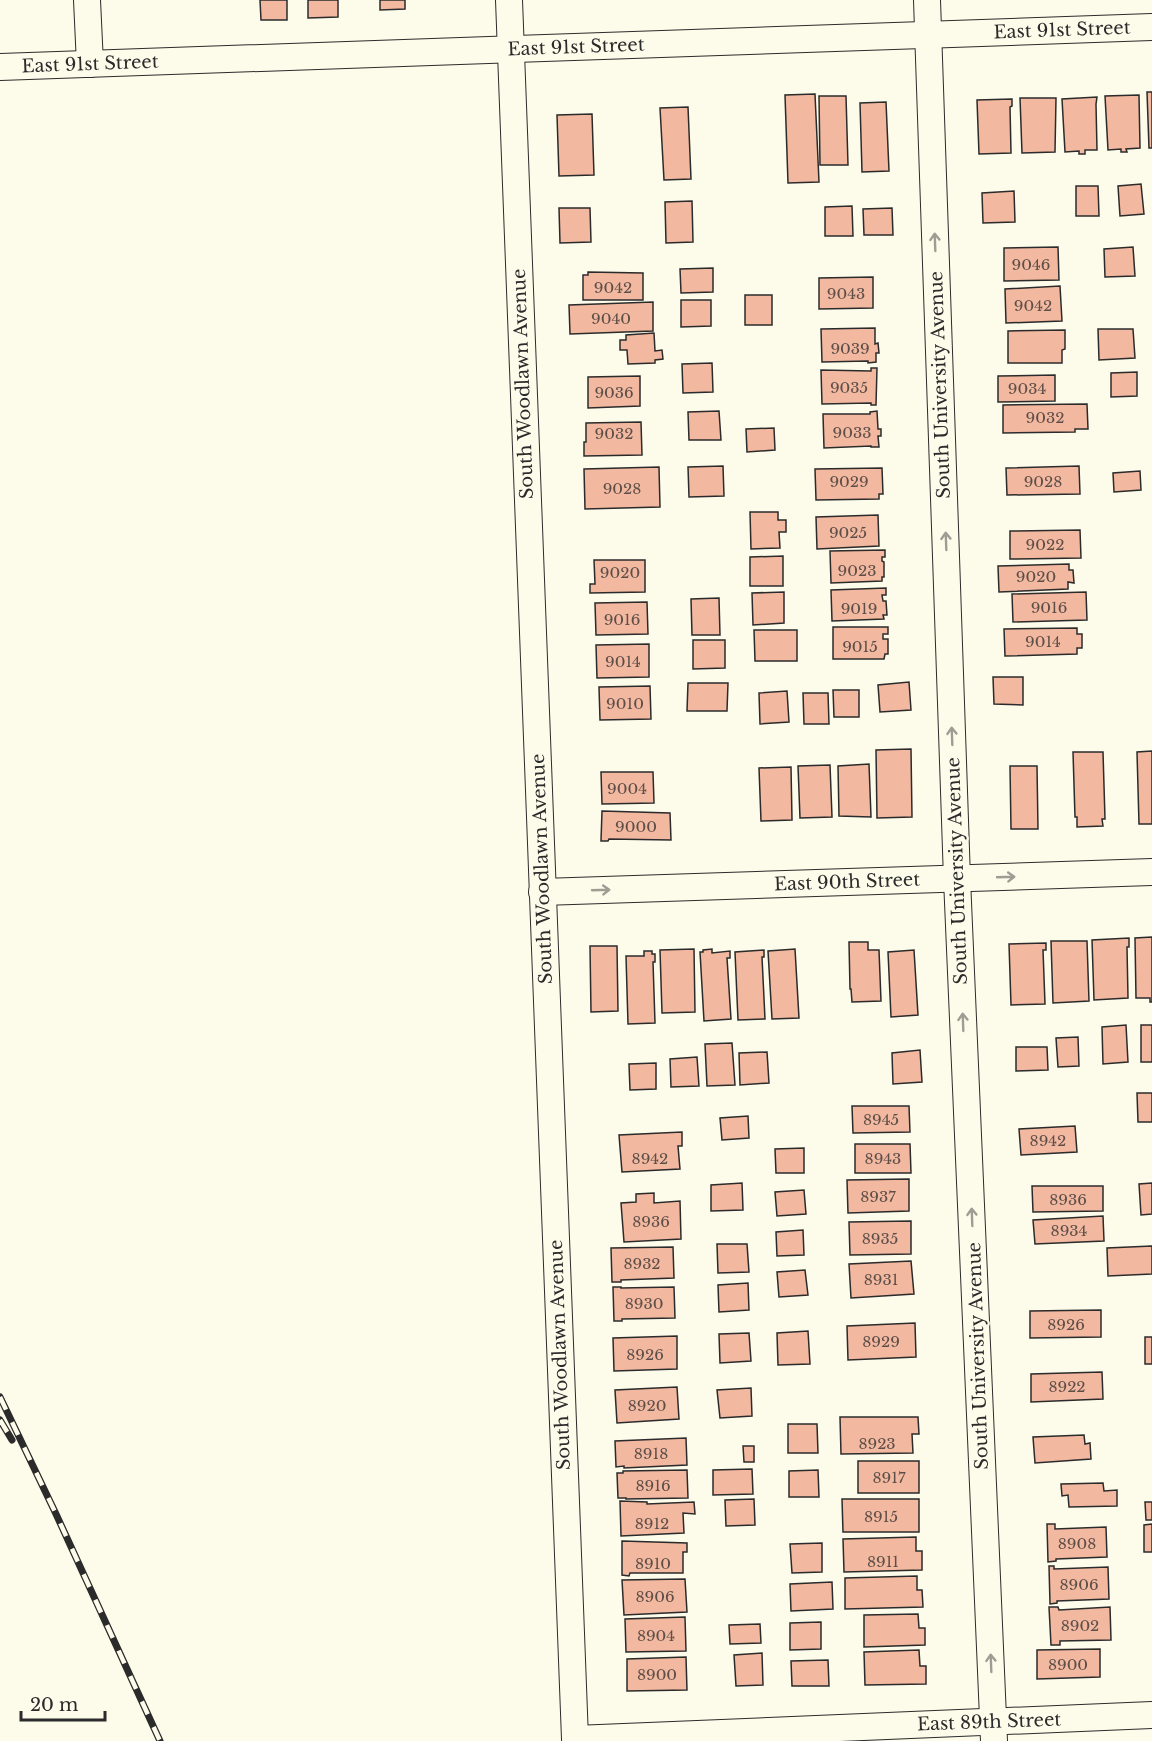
<svg xmlns="http://www.w3.org/2000/svg" width="1152" height="1741" font-family="'Libre Baskerville',serif">
  <style>
    .building { fill: #f2b8a0; stroke: #2b2b2b; stroke-width: 1.5 }
    .lines { fill: none; stroke-linecap: round; stroke-linejoin: round }
    .street-casing { stroke: #2b2b2b; stroke-width: 28 }
    .street { stroke: #fdfbea; stroke-width: 26 }
    .rail-casing { stroke: #2b2b2b; stroke-width: 7 }
    .rail { stroke: #fdfbea; stroke-width: 4.5; stroke-dasharray: 14; stroke-linecap: butt }
    .oneway { stroke: #9e9d94 }
    .labels { text-anchor: middle; dominant-baseline: central; stroke-width: 4.5; stroke-linejoin: round; paint-order: stroke }
    .number-label { font-size: 15px; fill: #5d4e48 }
    .street-label { font-size: 18px; fill: #2b2b2b; stroke: #fdfbea }
  </style>
  <rect width="100%" height="100%" fill="#fdfbea"/>
  <!-- building -->
  <g class="building">
    <path d="M260 0H287V20H261Z"/>
    <path d="M308 0H338V17L308 18Z"/>
    <path d="M380 0H405V9L380 10Z"/>
    <path d="M1147 92H1152V148H1149Z"/>
    <path d="M815 94 819 182 788 183 785 95Z"/>
    <path d="M1139 95 1140 148 1126 149 1127 152H1121V149L1108 150 1105 96Z"/>
    <path d="M819 96H846L848 165H820Z"/>
    <path d="M1097 97 1096 104 1097 150H1085V154H1079V151L1065 152 1062 99Z"/>
    <path d="M1020 98H1056L1055 152 1022 153Z"/>
    <path d="M1012 99V106L1010 107 1011 153 979 154 977 100Z"/>
    <path d="M886 102 889 171 862 172 860 103Z"/>
    <path d="M688 107 691 179 664 180 660 108Z"/>
    <path d="M592 114 594 175 559 176 557 115Z"/>
    <path d="M1141 184 1144 214 1120 216 1118 186Z"/>
    <path d="M1076 186H1098L1099 216H1076Z"/>
    <path d="M1014 191 1015 222 983 223 982 193Z"/>
    <path d="M692 201 693 242 666 243 665 202Z"/>
    <path d="M852 206 853 236H825V207Z"/>
    <path d="M559 208H590L591 242 560 243Z"/>
    <path d="M892 208 893 235H864L863 209Z"/>
    <path d="M1058 247 1059 280 1004 281V248Z"/>
    <path d="M1133 247 1135 276 1105 277 1104 249Z"/>
    <path d="M713 268V292L681 293 680 269Z"/>
    <path d="M588 272 643 273V300H583V275H588Z"/>
    <path d="M873 277V308L819 309V278Z"/>
    <path d="M1060 286 1062 321 1006 323 1005 289Z"/>
    <rect x="745" y="295" width="27" height="30"/>
    <path d="M681 300H711V326L681 327Z"/>
    <path d="M653 302V331L570 334 569 305Z"/>
    <path d="M875 328V344L878 343 879 353H876V362L868 363V361L822 362 821 329Z"/>
    <path d="M1098 329H1133L1135 358 1099 360Z"/>
    <path d="M1065 330V349L1062 350V363H1008V331Z"/>
    <path d="M654 333 655 351 662 350 663 359 655 360V363L628 364 627 350H620V340H626V335Z"/>
    <path d="M712 363 713 392 683 393 682 364Z"/>
    <path d="M871 368H877L876 405H871V403L822 404 821 370 871 371Z"/>
    <path d="M1137 372V396L1111 397V373Z"/>
    <path d="M1055 375V401L998 402V376Z"/>
    <path d="M640 376V406L588 408V377Z"/>
    <path d="M1087 404 1088 429H1075V432L1003 433V405Z"/>
    <path d="M719 411 721 440H689L688 412Z"/>
    <path d="M877 411 878 429H881V436H878L879 447H871V446L824 448 823 414H870V412Z"/>
    <path d="M641 422 642 455 584 456V442H586V423Z"/>
    <path d="M774 428 775 450 747 452 746 429Z"/>
    <path d="M723 466 724 496 689 497 688 467Z"/>
    <path d="M1079 466 1080 494 1007 495 1006 468Z"/>
    <path d="M659 467 660 507 585 509 584 469Z"/>
    <path d="M882 468 883 494H879V499L816 500 815 469Z"/>
    <path d="M1140 471 1141 490 1114 492 1113 473Z"/>
    <path d="M750 512H778V520H786V532H779L780 548 751 549Z"/>
    <path d="M878 515 879 546 817 549 816 517Z"/>
    <path d="M1080 530 1081 558 1010 559V531Z"/>
    <path d="M885 550V557H882V561L884 562V577H882V581L831 583 830 551Z"/>
    <path d="M783 556V586H750V557Z"/>
    <path d="M594 560H645V592L590 593V584H595Z"/>
    <path d="M1069 564V570H1073L1074 583 1068 582V589L999 592 998 566Z"/>
    <path d="M886 588V595H882L883 601H886L887 615H883L884 619 832 621 831 590Z"/>
    <path d="M784 592V623L753 625 752 593Z"/>
    <path d="M1086 592 1087 620 1013 622 1012 594Z"/>
    <path d="M719 598 720 635H692L691 599Z"/>
    <path d="M647 602 648 634 596 635 595 603Z"/>
    <path d="M833 627H888V634H883V639H888V654H885L884 659H833Z"/>
    <path d="M1077 628V634H1082V648H1077V654L1005 656 1004 629Z"/>
    <path d="M754 630H797V661H755Z"/>
    <path d="M693 640H725V668L693 669Z"/>
    <path d="M649 644V677L597 678 596 645Z"/>
    <path d="M993 677H1023V705L994 704Z"/>
    <path d="M909 682 911 710 880 712 878 685Z"/>
    <path d="M688 683H728L727 711H687Z"/>
    <path d="M650 686 651 719 600 720 599 687Z"/>
    <path d="M833 690H859V717H834Z"/>
    <path d="M787 691 789 722 760 724 759 693Z"/>
    <path d="M803 693H828L829 724H804Z"/>
    <path d="M911 749 912 817 877 818 876 750Z"/>
    <path d="M1152 751V824H1139L1137 752Z"/>
    <path d="M1073 752H1103L1105 819H1102L1103 826 1077 827V817H1075Z"/>
    <path d="M869 764 871 817 839 816 838 766Z"/>
    <path d="M830 765 832 817 800 818 798 766Z"/>
    <path d="M1010 766H1037L1038 829H1011Z"/>
    <path d="M791 767 792 820 761 821 759 768Z"/>
    <path d="M601 772H653L654 803 602 804Z"/>
    <path d="M602 811 670 813 671 840 609 839 608 841H601Z"/>
    <path d="M1152 937V1002H1150V998H1136L1135 938Z"/>
    <path d="M1129 938V947H1127L1128 998 1094 1000 1092 940Z"/>
    <path d="M1051 941H1087L1089 1001 1053 1003Z"/>
    <path d="M849 942H868V950H879L881 1001 852 1002 851 989H850Z"/>
    <path d="M1046 943V950H1043L1045 1004 1011 1005 1009 944Z"/>
    <path d="M590 946H617L618 1011 591 1012Z"/>
    <path d="M694 949 695 1012 662 1013 660 950Z"/>
    <path d="M712 949V953L730 951V958H727L731 1019 704 1021 700 952H703V950Z"/>
    <path d="M795 949 799 1018 772 1019 768 951Z"/>
    <path d="M764 950V957H762L765 1019 738 1020 735 952Z"/>
    <path d="M914 950 918 1015 891 1017 888 952Z"/>
    <path d="M644 951H652V954H655V962H653L655 1023 628 1024 626 956H644Z"/>
    <path d="M1126 1025 1128 1062 1103 1064 1102 1027Z"/>
    <rect x="1141" y="1025" width="11" height="37"/>
    <path d="M1078 1037 1079 1066 1058 1067 1056 1038Z"/>
    <path d="M732 1043 735 1085 707 1086 705 1044Z"/>
    <path d="M1016 1047H1047L1048 1070 1016 1071Z"/>
    <path d="M920 1050 922 1082 893 1084 892 1053Z"/>
    <path d="M767 1052 769 1083 740 1085 739 1053Z"/>
    <path d="M697 1057 699 1086 671 1087 670 1059Z"/>
    <path d="M656 1063V1089L630 1090 629 1064Z"/>
    <path d="M1137 1093H1152V1122H1138Z"/>
    <path d="M852 1106H909L910 1132 853 1133Z"/>
    <path d="M748 1116 749 1138 722 1140 720 1118Z"/>
    <path d="M1075 1126 1077 1152 1021 1155 1019 1129Z"/>
    <path d="M682 1132V1146H678L680 1169 622 1172 619 1135Z"/>
    <path d="M855 1144H910L911 1173H855Z"/>
    <path d="M804 1148V1173H776L775 1149Z"/>
    <path d="M909 1179V1211L848 1213 847 1180Z"/>
    <path d="M742 1183 743 1210 711 1211V1185Z"/>
    <path d="M1152 1183V1214L1141 1215 1139 1184Z"/>
    <path d="M1032 1186H1103V1211L1033 1212Z"/>
    <path d="M804 1190 806 1214 777 1216 775 1192Z"/>
    <path d="M654 1193V1203L680 1201 681 1239 624 1242 621 1203 636 1202V1194Z"/>
    <path d="M1103 1216 1104 1241 1035 1244 1033 1220Z"/>
    <path d="M911 1221V1254L850 1255 849 1222Z"/>
    <path d="M803 1230 804 1255 777 1256 776 1232Z"/>
    <path d="M717 1244H747L749 1272 718 1273Z"/>
    <path d="M1152 1246V1274L1108 1276 1107 1248Z"/>
    <path d="M673 1247 674 1278 621 1280V1282H612L611 1248Z"/>
    <path d="M911 1261 914 1294 851 1298 849 1264Z"/>
    <path d="M805 1270 808 1295 779 1297 777 1272Z"/>
    <path d="M748 1283 749 1310 719 1312 718 1285Z"/>
    <path d="M613 1287H621V1288L674 1287 675 1318 622 1319V1321H614Z"/>
    <path d="M1101 1310V1337L1030 1338V1311Z"/>
    <path d="M915 1323 916 1357 848 1360 847 1326Z"/>
    <path d="M808 1331 810 1364 778 1365 777 1333Z"/>
    <path d="M749 1333 751 1361 720 1363 719 1334Z"/>
    <path d="M677 1336V1369L614 1371 613 1338Z"/>
    <rect x="1145" y="1337" width="7" height="27"/>
    <path d="M1102 1372 1103 1399 1031 1402V1374Z"/>
    <path d="M677 1387 679 1419 617 1423 615 1390Z"/>
    <path d="M751 1388 752 1416 720 1418 717 1390Z"/>
    <path d="M840 1417H918L919 1434H912L913 1453 841 1454Z"/>
    <path d="M788 1424H817L818 1453H788Z"/>
    <path d="M1084 1435 1085 1444 1090 1443 1091 1459 1035 1463 1033 1437Z"/>
    <path d="M686 1438 687 1465 624 1468V1466L616 1467 615 1441Z"/>
    <path d="M743 1446H754V1462H744Z"/>
    <rect x="858" y="1461" width="61" height="32"/>
    <path d="M752 1469 753 1494 713 1495V1470Z"/>
    <path d="M687 1470 688 1498 626 1499V1498H618L617 1473H623V1471Z"/>
    <path d="M818 1470 819 1497H789V1471Z"/>
    <path d="M1103 1483 1104 1491 1117 1490V1506L1069 1507 1068 1495 1062 1496 1061 1484Z"/>
    <path d="M754 1499 755 1525 726 1526 725 1500Z"/>
    <path d="M842 1499H919V1532H843Z"/>
    <path d="M620 1501 647 1502V1504L694 1502 695 1514 683 1513 684 1533 621 1536Z"/>
    <path d="M1145 1502H1152V1520H1146Z"/>
    <path d="M1047 1524H1055V1529L1106 1527 1107 1557 1056 1559V1561L1048 1562Z"/>
    <path d="M1152 1524V1552H1144V1525Z"/>
    <path d="M916 1537V1551H922V1570L844 1572 843 1539Z"/>
    <path d="M622 1541 687 1543V1552H683V1573H630L629 1576 622 1575Z"/>
    <path d="M822 1543V1572L792 1573 790 1544Z"/>
    <path d="M1049 1566H1054V1569L1108 1567 1109 1599 1057 1601V1603L1050 1604Z"/>
    <path d="M917 1576V1590H922L923 1607 845 1609V1578Z"/>
    <path d="M685 1579 687 1612 624 1615 622 1580Z"/>
    <path d="M832 1582 833 1609 791 1611 790 1584Z"/>
    <path d="M1049 1607H1058L1059 1610 1110 1607 1111 1640 1060 1641V1645H1051Z"/>
    <path d="M918 1614 919 1628H925V1645L864 1647V1615Z"/>
    <path d="M685 1617 686 1651 626 1652 625 1619Z"/>
    <path d="M821 1622V1649L790 1650V1623Z"/>
    <path d="M760 1624 761 1643 730 1644 729 1625Z"/>
    <path d="M1100 1649V1677L1037 1679V1650Z"/>
    <path d="M919 1650 920 1666H926V1684L865 1685 864 1652Z"/>
    <path d="M762 1653 763 1685 736 1686 734 1655Z"/>
    <path d="M686 1657 687 1690 627 1691V1659Z"/>
    <path d="M828 1660 829 1686H792L791 1661Z"/>
  </g>
  <g class="lines">
    <!-- street casing -->
    <g class="street-casing">
      <g id="street">
        <path d="M87 0 90 64"/>
        <path d="M509 0 575 1739 1152 1715"/>
        <path d="M927 0 957 879 994 1741"/>
        <path d="M0 67 1152 27"/>
        <path d="M542 892 1152 872"/>
      </g>
    </g>
    <!-- street -->
    <use href="#street" class="street"/>
    <!-- rail casing -->
    <g class="rail-casing">
      <g id="rail">
        <path d="M0 1397 56 1514 160 1741"/>
        <path d="M0 1420 12 1440"/>
      </g>
    </g>
    <!-- rail -->
    <use href="#rail" class="rail"/>
  </g>
  <!-- one-way arrows -->
  <defs><path id="oneway-shaft" d="M-6 0H5M1.5-3L5.5 0L1.5 3" fill="none" stroke-width="1.6" stroke-linecap="round" stroke-linejoin="round" transform="scale(1.5)"/></defs>
  <g class="oneway">
    <use href="#oneway-shaft" transform="translate(935 242) rotate(-92)"/>
    <use href="#oneway-shaft" transform="translate(946 541) rotate(-92)"/>
    <use href="#oneway-shaft" transform="translate(952 736) rotate(-92)"/>
    <use href="#oneway-shaft" transform="translate(1006 877) rotate(-2)"/>
    <use href="#oneway-shaft" transform="translate(601 890) rotate(-2)"/>
    <use href="#oneway-shaft" transform="translate(963 1022) rotate(-92)"/>
    <use href="#oneway-shaft" transform="translate(972 1217) rotate(-92)"/>
    <use href="#oneway-shaft" transform="translate(991 1663) rotate(-92)"/>
  </g>
  <g class="labels">
    <!-- number labels -->
    <g class="number-label">
      <text x="1031" y="264">9046</text>
      <text x="613" y="287">9042</text>
      <text x="846" y="293">9043</text>
      <text x="1033" y="305">9042</text>
      <text x="611" y="318">9040</text>
      <text x="850" y="348">9039</text>
      <text x="849" y="387">9035</text>
      <text x="1027" y="388">9034</text>
      <text x="614" y="392">9036</text>
      <text x="1045" y="417">9032</text>
      <text x="852" y="432">9033</text>
      <text x="614" y="433">9032</text>
      <text x="849" y="481">9029</text>
      <text x="1043" y="481">9028</text>
      <text x="622" y="488">9028</text>
      <text x="848" y="532">9025</text>
      <text x="1045" y="544">9022</text>
      <text x="857" y="570">9023</text>
      <text x="620" y="572">9020</text>
      <text x="1036" y="576">9020</text>
      <text x="1049" y="607">9016</text>
      <text x="859" y="608">9019</text>
      <text x="622" y="619">9016</text>
      <text x="1043" y="641">9014</text>
      <text x="860" y="646">9015</text>
      <text x="623" y="661">9014</text>
      <text x="625" y="703">9010</text>
      <text x="627" y="788">9004</text>
      <text x="636" y="826">9000</text>
      <text x="881" y="1119">8945</text>
      <text x="1048" y="1140">8942</text>
      <text x="650" y="1158">8942</text>
      <text x="883" y="1158">8943</text>
      <text x="878" y="1196">8937</text>
      <text x="1068" y="1199">8936</text>
      <text x="651" y="1221">8936</text>
      <text x="1069" y="1230">8934</text>
      <text x="880" y="1238">8935</text>
      <text x="642" y="1263">8932</text>
      <text x="881" y="1279">8931</text>
      <text x="644" y="1303">8930</text>
      <text x="1066" y="1324">8926</text>
      <text x="881" y="1341">8929</text>
      <text x="645" y="1354">8926</text>
      <text x="1067" y="1386">8922</text>
      <text x="647" y="1405">8920</text>
      <text x="877" y="1443">8923</text>
      <text x="651" y="1453">8918</text>
      <text x="889" y="1477">8917</text>
      <text x="653" y="1485">8916</text>
      <text x="881" y="1516">8915</text>
      <text x="652" y="1523">8912</text>
      <text x="1077" y="1543">8908</text>
      <text x="883" y="1561">8911</text>
      <text x="653" y="1563">8910</text>
      <text x="1079" y="1584">8906</text>
      <text x="655" y="1596">8906</text>
      <text x="1080" y="1625">8902</text>
      <text x="656" y="1635">8904</text>
      <text x="1068" y="1664">8900</text>
      <text x="657" y="1674">8900</text>
    </g>
    <!-- street labels -->
    <g class="street-label">
      <text transform="translate(1062 30) rotate(-2)">East 91st Street</text>
      <text transform="translate(576 47) rotate(-2)">East 91st Street</text>
      <text transform="translate(90 64) rotate(-2)">East 91st Street</text>
      <text transform="translate(523 384) rotate(-92)">South Woodlawn Avenue</text>
      <text transform="translate(940 385) rotate(-92)">South University Avenue</text>
      <text transform="translate(542 869) rotate(-92)">South Woodlawn Avenue</text>
      <text transform="translate(957 871) rotate(-92)">South University Avenue</text>
      <text transform="translate(847 882) rotate(-2)">East 90th Street</text>
      <text transform="translate(560 1355) rotate(-92)">South Woodlawn Avenue</text>
      <text transform="translate(978 1356) rotate(-92)">South University Avenue</text>
      <text transform="translate(989 1722) rotate(-2)">East 89th Street</text>
    </g>
  </g>
  <!-- scale -->
  <path d="M21 1711v9h84v-9" fill="none" stroke="#2b2b2b" stroke-width="3"/>
  <text x="30" y="1711" font-size="18" fill="#2b2b2b" stroke="#fdfbea" stroke-width="4.5" paint-order="stroke">20 m</text>
</svg>
